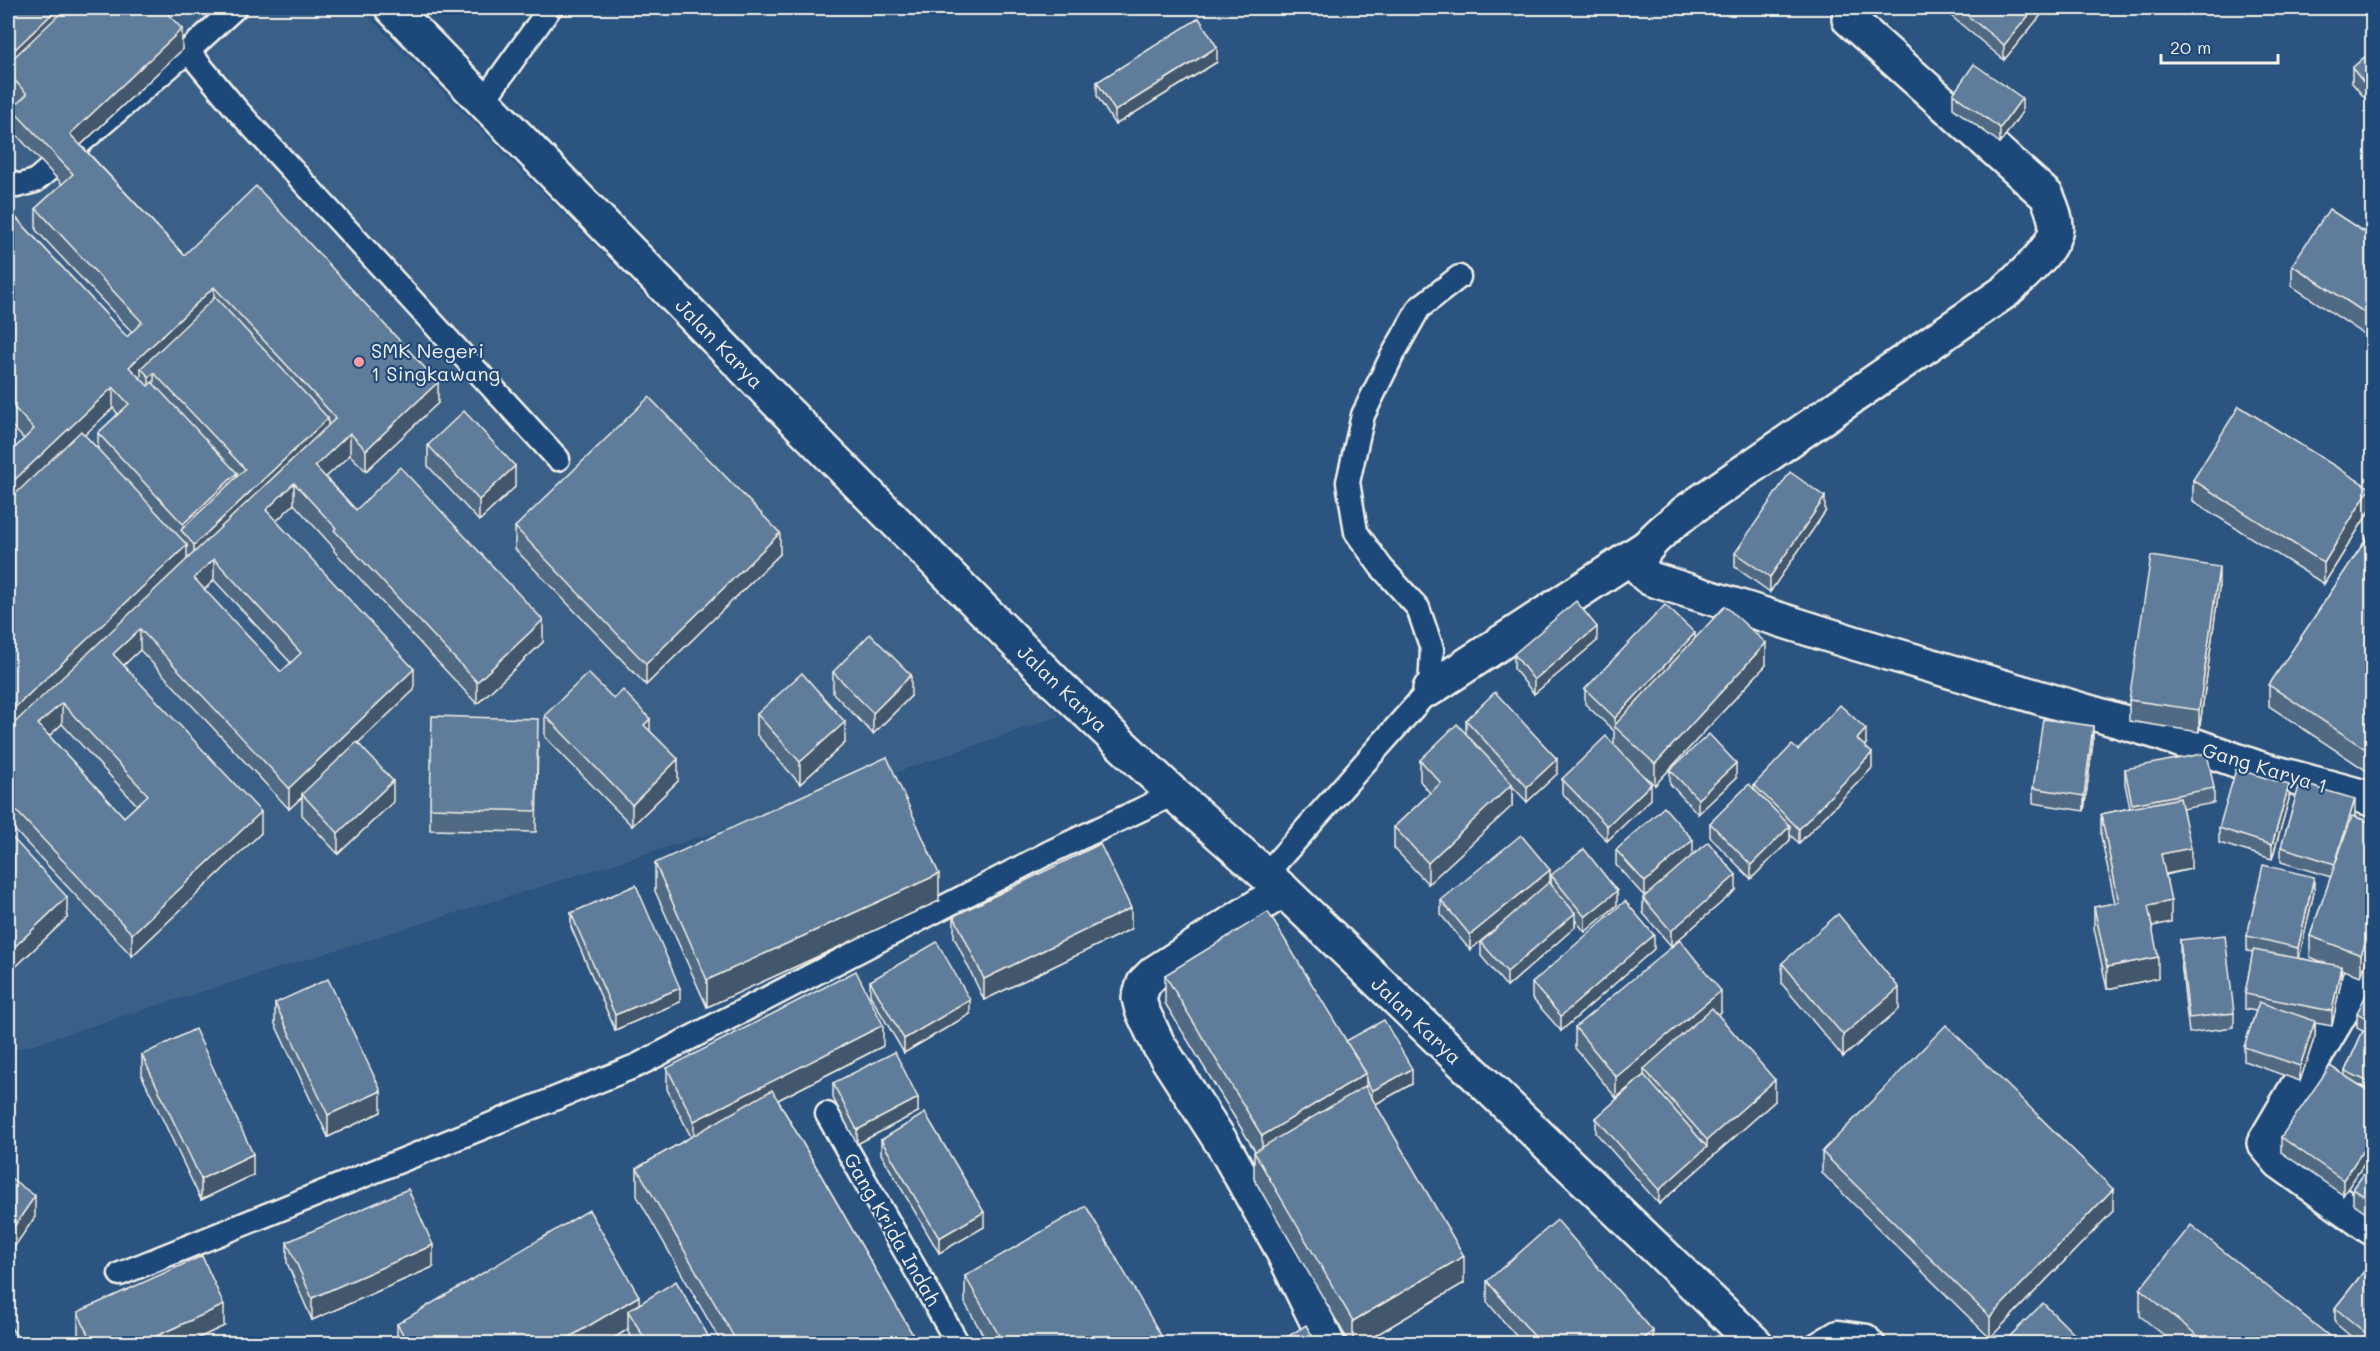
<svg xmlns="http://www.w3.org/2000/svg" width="2380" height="1351" font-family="Mali,sans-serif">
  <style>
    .built { fill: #3b6088 }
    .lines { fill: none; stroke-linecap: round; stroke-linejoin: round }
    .lane-casing { stroke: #f4f1e8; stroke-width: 27 }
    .street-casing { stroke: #f4f1e8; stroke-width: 38 }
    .lane { stroke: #1f4a7a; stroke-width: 22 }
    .street { stroke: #1f4a7a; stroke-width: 33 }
    .wall { fill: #516a84; stroke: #f4f1e8; stroke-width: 1.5; fill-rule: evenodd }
    .shaded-wall { fill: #42566c; stroke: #f4f1e8; stroke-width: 1.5 }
    .building { fill: #5e7b9a; stroke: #f4f1e8; stroke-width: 1.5; fill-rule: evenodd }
    .poi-dot { fill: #ff9aa2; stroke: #1f4a7a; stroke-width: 2 }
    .labels { text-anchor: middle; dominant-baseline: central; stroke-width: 4.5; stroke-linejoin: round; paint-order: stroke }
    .street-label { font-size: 20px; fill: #f4f1e8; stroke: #1f4a7a }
    .poi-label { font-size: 20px; fill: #f4f1e8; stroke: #1f4a7a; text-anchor: start }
  </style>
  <rect width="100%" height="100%" fill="#2c5481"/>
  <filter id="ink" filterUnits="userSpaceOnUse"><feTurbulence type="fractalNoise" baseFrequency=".0167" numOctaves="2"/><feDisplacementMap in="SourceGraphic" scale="12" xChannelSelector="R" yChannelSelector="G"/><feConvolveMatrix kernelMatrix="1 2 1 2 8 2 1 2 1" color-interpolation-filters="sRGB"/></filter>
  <g filter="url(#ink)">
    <!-- built -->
    <path class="built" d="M8 8H360L1060 716 783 811 8 1052Z"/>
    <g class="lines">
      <!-- lane casing -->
      <g class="lane-casing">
        <g id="lane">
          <path d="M235 8 188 51 237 110 558 459"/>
          <path d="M484 100 550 8"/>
          <path d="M8 181 17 186 35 181 188 51"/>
          <path d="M1266 874 1430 689 1432 649 1418 608 1381 567 1356 532 1348 482 1363 415 1391 358 1419 308 1459 277"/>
          <path d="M827 1114 958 1344"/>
          <path d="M120 1274 638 1065 1050 852 1174 794"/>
          <path d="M1817 1344 1837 1332 1867 1336 1874 1344"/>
        </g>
      </g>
      <!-- street casing -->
      <g class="street-casing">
        <g id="street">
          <path d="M392 8 781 406 1057 684 1174 794 1283 890 1756 1344"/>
          <path d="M1849 19 2047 196C2051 206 2056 217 2056 228 2054 250 2021 276 2006 291L1687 511C1671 525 1618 559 1651 579L1854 643 2157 732 2258 768 2372 799"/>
          <path d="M1430 689 1648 546"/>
          <path d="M1283 890 1154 973 1144 983 1139 998 1142 1010 1158 1044 1225 1148 1279 1244 1328 1344"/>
          <path d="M2372 953 2358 983 2264 1143 2280 1162 2372 1228"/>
        </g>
      </g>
      <!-- lane -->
      <use href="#lane" class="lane"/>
      <!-- street -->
      <use href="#street" class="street"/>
    </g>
    <!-- wall -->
    <g class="wall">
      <path d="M8 8 182 50 81 145 184 255 438 403 366 471 350 455 326 477 356 510 543 642 477 704 334 551V548L294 504 276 521 414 690 358 743 393 802 338 854 302 815V797L289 809 140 650 124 665 261 833 132 956 8 823V455L24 439 8 422V209L127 337 132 332 36 230V208L62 184 12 130V109L17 104 8 95ZM113 408 118 414 98 433V449L84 435ZM214 580 291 663 281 672 204 590ZM62 724 137 805 124 817 49 736Z"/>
      <path d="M1781 8H1792L1786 13Z"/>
      <path d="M1945 8H2046V9L2004 60 1945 11Z"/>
      <path d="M2373 50V108L2352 83V68Z"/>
      <path d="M1217 62 1115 125 1097 96V82Z"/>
      <path d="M1953 94 2022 112 2000 143 1953 108Z"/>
      <path d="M2373 238V340L2292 286V265Z"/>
      <path d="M428 445 515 487 479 521 428 466Z"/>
      <path d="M2193 480 2370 510 2324 584 2193 501Z"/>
      <path d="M1825 512 1770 592 1735 567V553Z"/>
      <path d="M515 527 780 554 646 685 515 549Z"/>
      <path d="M2373 529V775L2269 706V685Z"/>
      <path d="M2219 588 2199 732 2129 721V700Z"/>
      <path d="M1695 639 1766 665 1655 785 1639 771 1651 799 1607 841 1562 793V779L1614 744V731L1585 704V689Z"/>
      <path d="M1597 641 1534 694 1514 669V654Z"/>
      <path d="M833 672 911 696 873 734 833 693Z"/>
      <path d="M614 699 650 731 678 781 632 826 545 737V715Z"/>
      <path d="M757 714 845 743 800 784 757 735Z"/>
      <path d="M1466 720 1557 774 1527 802 1512 786V806L1428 884 1394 848V827L1430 793 1420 781V760L1466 734Z"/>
      <path d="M538 741 536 832 430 830V808Z"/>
      <path d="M2093 741 2084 811 2033 803V788Z"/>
      <path d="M1866 744 1864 746 1872 768 1799 843 1790 835V840L1751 879 1710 837V823L1754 789V785L1798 750Z"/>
      <path d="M2125 769 2214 788V803L2182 809 2191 869 2166 875 2171 922 2152 926 2158 978 2107 989 2094 928V907L2115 903 2101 836V814L2130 808 2125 784Z"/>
      <path d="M1670 770 1736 778 1698 814 1670 784Z"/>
      <path d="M2289 799 2272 859 2219 843V828Z"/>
      <path d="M2355 814 2354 816 2373 823V943L2361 976 2341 969V981L2332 1026 2315 1023V1036L2300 1081 2244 1061V1047L2256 1011 2245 1009V994L2253 952 2247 951V936L2314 892 2299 958 2327 964 2310 957V936L2331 877 2281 862V847Z"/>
      <path d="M8 833 67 918 8 974Z"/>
      <path d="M1616 850 1693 855 1671 874 1736 890 1671 946 1643 913V898L1645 897 1616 865Z"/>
      <path d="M655 863 939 901 707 1007 655 891Z"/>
      <path d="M1551 875 1617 905 1585 932 1575 920V927L1507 987 1481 956V942L1502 923 1470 950 1441 915V900L1550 883 1551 885Z"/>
      <path d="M571 913 680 1002 615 1030 571 927Z"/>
      <path d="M954 916 1131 929 984 1000 954 937Z"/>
      <path d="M2180 940 2234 1013V1027L2189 1033 2180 954Z"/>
      <path d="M1654 949 1561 1031 1532 998V983Z"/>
      <path d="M1782 963 1899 1009 1843 1057 1782 984Z"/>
      <path d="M1165 975 1346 1041 1412 1084 1376 1104 1464 1283 1361 1344H1350L1254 1179V1152L1255 1151 1165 1003Z"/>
      <path d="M870 981 970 1014 904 1053 870 995Z"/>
      <path d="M2373 983V1091L2358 1084 2373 1094V1151L2343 1195 2281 1152V1137L2345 1076V1071L2363 1031 2357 1028V1013Z"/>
      <path d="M275 1003 381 1112 328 1137 275 1024Z"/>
      <path d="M1721 1012 1718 1015 1775 1101 1659 1204 1596 1133V1118L1644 1075 1616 1098 1575 1048V1027Z"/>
      <path d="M883 1046 778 1100 918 1344H722L637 1196V1168L691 1137 667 1089V1068Z"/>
      <path d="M142 1055 253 1175 201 1200 142 1076Z"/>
      <path d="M833 1083 918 1112 857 1144 833 1098Z"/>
      <path d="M881 1140 984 1227 939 1253 881 1154Z"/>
      <path d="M1822 1152 2113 1211 1990 1338 1822 1173Z"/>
      <path d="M2373 1161V1217L2353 1203V1189Z"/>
      <path d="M287 1242 433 1267 312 1320 287 1263Z"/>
      <path d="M2373 1260V1344H2360L2335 1323V1308Z"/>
      <path d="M965 1276 1166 1344H988L965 1303Z"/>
      <path d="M1487 1281 1653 1344H1523L1487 1302Z"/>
      <path d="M2140 1289 2339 1344H2175L2140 1316Z"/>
      <path d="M639 1304 713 1344H635L628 1332V1329L605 1344H397V1324Z"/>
      <path d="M78 1312 224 1326 186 1344H83L78 1334Z"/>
    </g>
    <!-- shaded-wall -->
    <g class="shaded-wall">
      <path d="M58 8H78L8 73V56Z"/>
      <path d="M1786 8H1792L1786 13Z"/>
      <path d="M2035 8H2046V9L2004 60V45Z"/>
      <path d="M182 29V50L70 155V134Z"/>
      <path d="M1217 47V62L1115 125V111Z"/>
      <path d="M2022 98V112L2000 143V128Z"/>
      <path d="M214 287V309L141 368V377L129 388V367Z"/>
      <path d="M154 373V394L149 398V377Z"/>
      <path d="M438 382V403L366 471V450Z"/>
      <path d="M113 387V408L8 508V486Z"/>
      <path d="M328 418V439L194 566V545Z"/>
      <path d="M350 433V455L315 487V466Z"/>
      <path d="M515 466V487L479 521V500Z"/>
      <path d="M237 473V494L183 532V524Z"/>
      <path d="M294 483V504L266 531V510Z"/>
      <path d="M2370 488V510L2324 584V563Z"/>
      <path d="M1825 497V512L1770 592V577Z"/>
      <path d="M780 533V554L646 685V664Z"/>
      <path d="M187 545V566L8 735V714Z"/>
      <path d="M214 559V580L194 600V578Z"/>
      <path d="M2219 567V588L2199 732V710Z"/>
      <path d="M543 620V642L477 704V682Z"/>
      <path d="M1597 627V641L1534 694V680Z"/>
      <path d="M140 629V650L113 675V654Z"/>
      <path d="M1695 633V648L1615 728V718Z"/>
      <path d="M1766 643V665L1655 785V764Z"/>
      <path d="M414 669V690L303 795 302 794V797L289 809V788Z"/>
      <path d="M911 675V696L873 734V713Z"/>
      <path d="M62 703V724L38 746V724Z"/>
      <path d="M650 719V740L644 725Z"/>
      <path d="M845 722V743L800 784V762Z"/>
      <path d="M2093 726V741L2084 811V796Z"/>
      <path d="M1866 729V744L1857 753V739Z"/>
      <path d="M1872 753V768L1799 843V829Z"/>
      <path d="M678 759V781L632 826V805Z"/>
      <path d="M1557 759V774L1527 802V787Z"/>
      <path d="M1736 763V778L1698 814V799Z"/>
      <path d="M393 781V802L338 854V833Z"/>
      <path d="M1512 784V806L1428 884V863Z"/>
      <path d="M1651 784V799L1607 841V826Z"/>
      <path d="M2289 785V799L2272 859V845Z"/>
      <path d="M2355 799V814L2335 878V864Z"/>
      <path d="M261 812V833L132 956V934Z"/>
      <path d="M1790 826V840L1751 879V865Z"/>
      <path d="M1693 840V855L1645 897V882Z"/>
      <path d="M2191 848V869L2161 875V854Z"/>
      <path d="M1550 870V884L1470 950V935Z"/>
      <path d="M939 874V901L707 1007V980Z"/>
      <path d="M1736 875V890L1671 946V931Z"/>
      <path d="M2314 877V892L2298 963V948Z"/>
      <path d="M1617 891V905L1585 932V917Z"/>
      <path d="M67 897V918L8 974V953Z"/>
      <path d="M2171 901V922L2148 927V906Z"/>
      <path d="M1131 908V929L984 1000V979Z"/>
      <path d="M1575 913V927L1507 987V972Z"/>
      <path d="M2373 922V943L2361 976V955Z"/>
      <path d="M1654 935V949L1561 1031V1016Z"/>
      <path d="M2158 957V978L2107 989V967Z"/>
      <path d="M2341 966V981L2332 1026V1011Z"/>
      <path d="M680 988V1002L615 1030V1015Z"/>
      <path d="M1899 988V1009L1843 1057V1035Z"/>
      <path d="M1721 991V1012L1648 1072 1644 1069V1075L1616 1098V1077Z"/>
      <path d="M970 1000V1014L904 1053V1039Z"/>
      <path d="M2315 1021V1036L2300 1081V1066Z"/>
      <path d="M883 1025V1046L694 1143V1121Z"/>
      <path d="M1412 1069V1084L1372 1106V1091Z"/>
      <path d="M1366 1073V1101L1262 1163V1136Z"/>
      <path d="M1775 1080V1101L1659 1204V1190L1707 1147V1140Z"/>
      <path d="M381 1091V1112L328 1137V1115Z"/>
      <path d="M918 1098V1112L857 1144V1130Z"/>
      <path d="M2373 1136V1151L2343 1195V1180Z"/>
      <path d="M253 1154V1175L201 1200V1179Z"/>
      <path d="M2113 1189V1211L1990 1338V1317Z"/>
      <path d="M35 1196V1217L8 1256V1235Z"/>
      <path d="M984 1212V1227L939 1253V1238Z"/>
      <path d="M433 1245V1267L312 1320V1298Z"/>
      <path d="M1464 1256V1283L1361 1344H1353V1321Z"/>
      <path d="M639 1296V1323L628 1311V1329L605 1344H558Z"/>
      <path d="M224 1305V1326L186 1344H139Z"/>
      <path d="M2371 1330V1344H2367V1334Z"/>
      <path d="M1653 1331V1344H1638Z"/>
    </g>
    <!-- building -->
    <g class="building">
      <path d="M8 8H58L8 56Z"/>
      <path d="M66 8H162L182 29 70 134 184 255 256 186 438 382 366 450 350 433 315 466 356 510 400 467 543 620 477 682 334 530 336 528 294 483 266 510 414 669 289 788 140 629 113 654 261 812 132 934 8 802V729L336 418 214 287 129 367 148 386 152 382 237 473 183 524 98 433 129 404 113 387 8 486V455L34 429 8 401V209L127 337 142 322 36 208 73 174 12 109 27 94 8 73V63ZM214 559 301 653 281 672 194 578ZM62 703 148 795 124 817 38 724Z"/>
      <path d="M1958 8H2035L2004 45Z"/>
      <path d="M1199 18 1217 47 1115 111 1097 82Z"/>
      <path d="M2373 50V94L2352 68Z"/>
      <path d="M1974 64 2022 98 2000 128 1953 94Z"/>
      <path d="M2329 209 2373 238V318L2292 265Z"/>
      <path d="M215 297 328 418 194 545 181 530 245 469 154 373 149 377 141 368Z"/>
      <path d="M649 397 780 533 646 664 515 527Z"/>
      <path d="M2239 406 2370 488 2324 563 2193 480Z"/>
      <path d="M464 411 515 466 479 500 428 445Z"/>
      <path d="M81 431 187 545 8 714V501Z"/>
      <path d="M1790 472 1825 497 1770 577 1735 553Z"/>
      <path d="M2373 529V754L2269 685Z"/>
      <path d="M2151 556 2219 567 2199 710 2129 700Z"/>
      <path d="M1576 601 1597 627 1534 680 1514 654Z"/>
      <path d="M1665 605 1695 633 1615 718 1585 689Z"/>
      <path d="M1725 606 1766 643 1655 764 1614 726Z"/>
      <path d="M870 634 911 675 873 713 833 672Z"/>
      <path d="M588 673 614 699 623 690 650 719 644 725 678 759 632 805 545 715Z"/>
      <path d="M802 673 845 722 800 762 757 714Z"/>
      <path d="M1495 692 1557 759 1527 787 1466 720Z"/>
      <path d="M1840 705 1866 729 1857 739 1872 753 1799 829 1754 785 1792 745 1798 750Z"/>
      <path d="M432 716 538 719 536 811 430 808Z"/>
      <path d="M2043 719 2093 726 2084 796 2033 788Z"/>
      <path d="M1457 724 1512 784 1428 863 1394 827 1441 783 1420 760Z"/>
      <path d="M1709 734 1736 763 1698 799 1670 770Z"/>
      <path d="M1606 736 1651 784 1607 826 1562 779Z"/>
      <path d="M357 742 393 781 338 833 302 794Z"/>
      <path d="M2207 753 2214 788 2132 804 2125 769Z"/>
      <path d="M887 757 939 874 707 980 655 863Z"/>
      <path d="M2236 769 2289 785 2272 845 2219 828Z"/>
      <path d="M2300 783 2355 799 2335 864 2281 847Z"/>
      <path d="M1749 784 1790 826 1751 865 1710 823Z"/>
      <path d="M2180 798 2191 848 2161 854 2171 901 2148 906 2158 957 2107 967 2094 907 2119 902 2101 814Z"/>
      <path d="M1664 807 1693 840 1645 882 1616 850Z"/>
      <path d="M2352 816 2373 823V922L2361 955 2310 936Z"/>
      <path d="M8 833 67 897 8 953Z"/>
      <path d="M1521 835 1550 870 1470 935 1441 900Z"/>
      <path d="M1708 842 1736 875 1671 931 1643 898Z"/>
      <path d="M1100 844 1131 908 984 979 954 916Z"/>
      <path d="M1584 849 1617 891 1585 917 1551 875Z"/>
      <path d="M2263 865 2314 877 2298 948 2247 936Z"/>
      <path d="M1549 882 1575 913 1507 972 1481 942Z"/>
      <path d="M636 885 680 988 615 1015 571 913Z"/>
      <path d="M1625 901 1654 935 1561 1016 1532 983Z"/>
      <path d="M1268 912 1366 1073 1262 1136 1165 975Z"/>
      <path d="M1838 914 1899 988 1843 1035 1782 963Z"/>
      <path d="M2225 935 2234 1013 2189 1018 2180 940Z"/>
      <path d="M1680 940 1721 991 1616 1077 1575 1027Z"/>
      <path d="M937 942 970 1000 904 1039 870 981Z"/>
      <path d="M2253 950 2341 966 2332 1011 2245 994Z"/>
      <path d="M856 971 883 1025 694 1121 667 1068Z"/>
      <path d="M328 979 381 1091 328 1115 275 1003Z"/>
      <path d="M2372 983H2373V1022L2357 1013Z"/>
      <path d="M2259 1002 2315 1021 2300 1066 2244 1047Z"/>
      <path d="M1712 1008 1775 1080 1707 1140 1644 1069Z"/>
      <path d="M1384 1020 1412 1069 1372 1091 1366 1080V1073L1346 1041Z"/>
      <path d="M1946 1025 2113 1189 1990 1317 1822 1152Z"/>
      <path d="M195 1029 253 1154 201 1179 142 1055Z"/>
      <path d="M2363 1031 2373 1035V1071L2371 1075V1083L2345 1071Z"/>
      <path d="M895 1052 918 1098 857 1130 833 1083Z"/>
      <path d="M2330 1066 2373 1094V1136L2343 1180 2281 1137Z"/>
      <path d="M1644 1075 1707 1147 1659 1190 1596 1118Z"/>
      <path d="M1365 1086 1464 1256 1353 1321 1254 1152Z"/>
      <path d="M772 1090 918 1344H738L637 1168Z"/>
      <path d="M925 1113 984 1212 939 1238 881 1140Z"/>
      <path d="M2373 1161V1202L2353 1189Z"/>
      <path d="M8 1176 35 1196 8 1235Z"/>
      <path d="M408 1189 433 1245 312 1298 287 1242Z"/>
      <path d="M1086 1206 1166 1344H1004L965 1276Z"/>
      <path d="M589 1210 639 1296 558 1344H409L397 1324Z"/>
      <path d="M1557 1220 1653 1331 1638 1344H1541L1487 1281Z"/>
      <path d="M2191 1225 2339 1344H2208L2140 1289Z"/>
      <path d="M202 1256 224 1305 139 1344H92L78 1312Z"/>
      <path d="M2373 1260V1331L2371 1330 2367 1334 2335 1308Z"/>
      <path d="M676 1281 713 1344H648L628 1311Z"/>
      <path d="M2043 1303 2084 1344H2002Z"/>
      <path d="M8 1323 22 1344H8Z"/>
      <path d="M1306 1325 1317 1344H1276Z"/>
    </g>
  </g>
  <!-- markers -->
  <circle class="poi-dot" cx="359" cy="362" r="6"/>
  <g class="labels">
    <!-- street labels -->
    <g class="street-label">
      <text transform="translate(720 343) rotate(46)">Jalan Karya</text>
      <text transform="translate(1063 688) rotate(44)">Jalan Karya</text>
      <text transform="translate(2265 767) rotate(17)">Gang Karya 1</text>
      <text transform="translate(1417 1020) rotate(44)">Jalan Karya</text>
      <text transform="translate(893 1229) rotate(60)">Gang Krida Indah</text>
    </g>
    <!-- poi labels -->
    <g class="poi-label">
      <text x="371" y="350">SMK Negeri<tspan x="371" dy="23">1 Singkawang</tspan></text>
    </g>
  </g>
  <!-- margin -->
  <rect width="2380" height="1351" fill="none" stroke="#1f4a7a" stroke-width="30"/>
  <rect x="15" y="15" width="2350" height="1321" fill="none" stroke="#f4f1e8" stroke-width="2" filter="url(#ink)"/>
  <!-- scale -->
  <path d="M2161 54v9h117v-9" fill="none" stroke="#f4f1e8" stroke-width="3"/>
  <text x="2170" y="54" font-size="18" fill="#f4f1e8" stroke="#1f4a7a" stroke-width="4.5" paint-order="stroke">20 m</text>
</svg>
